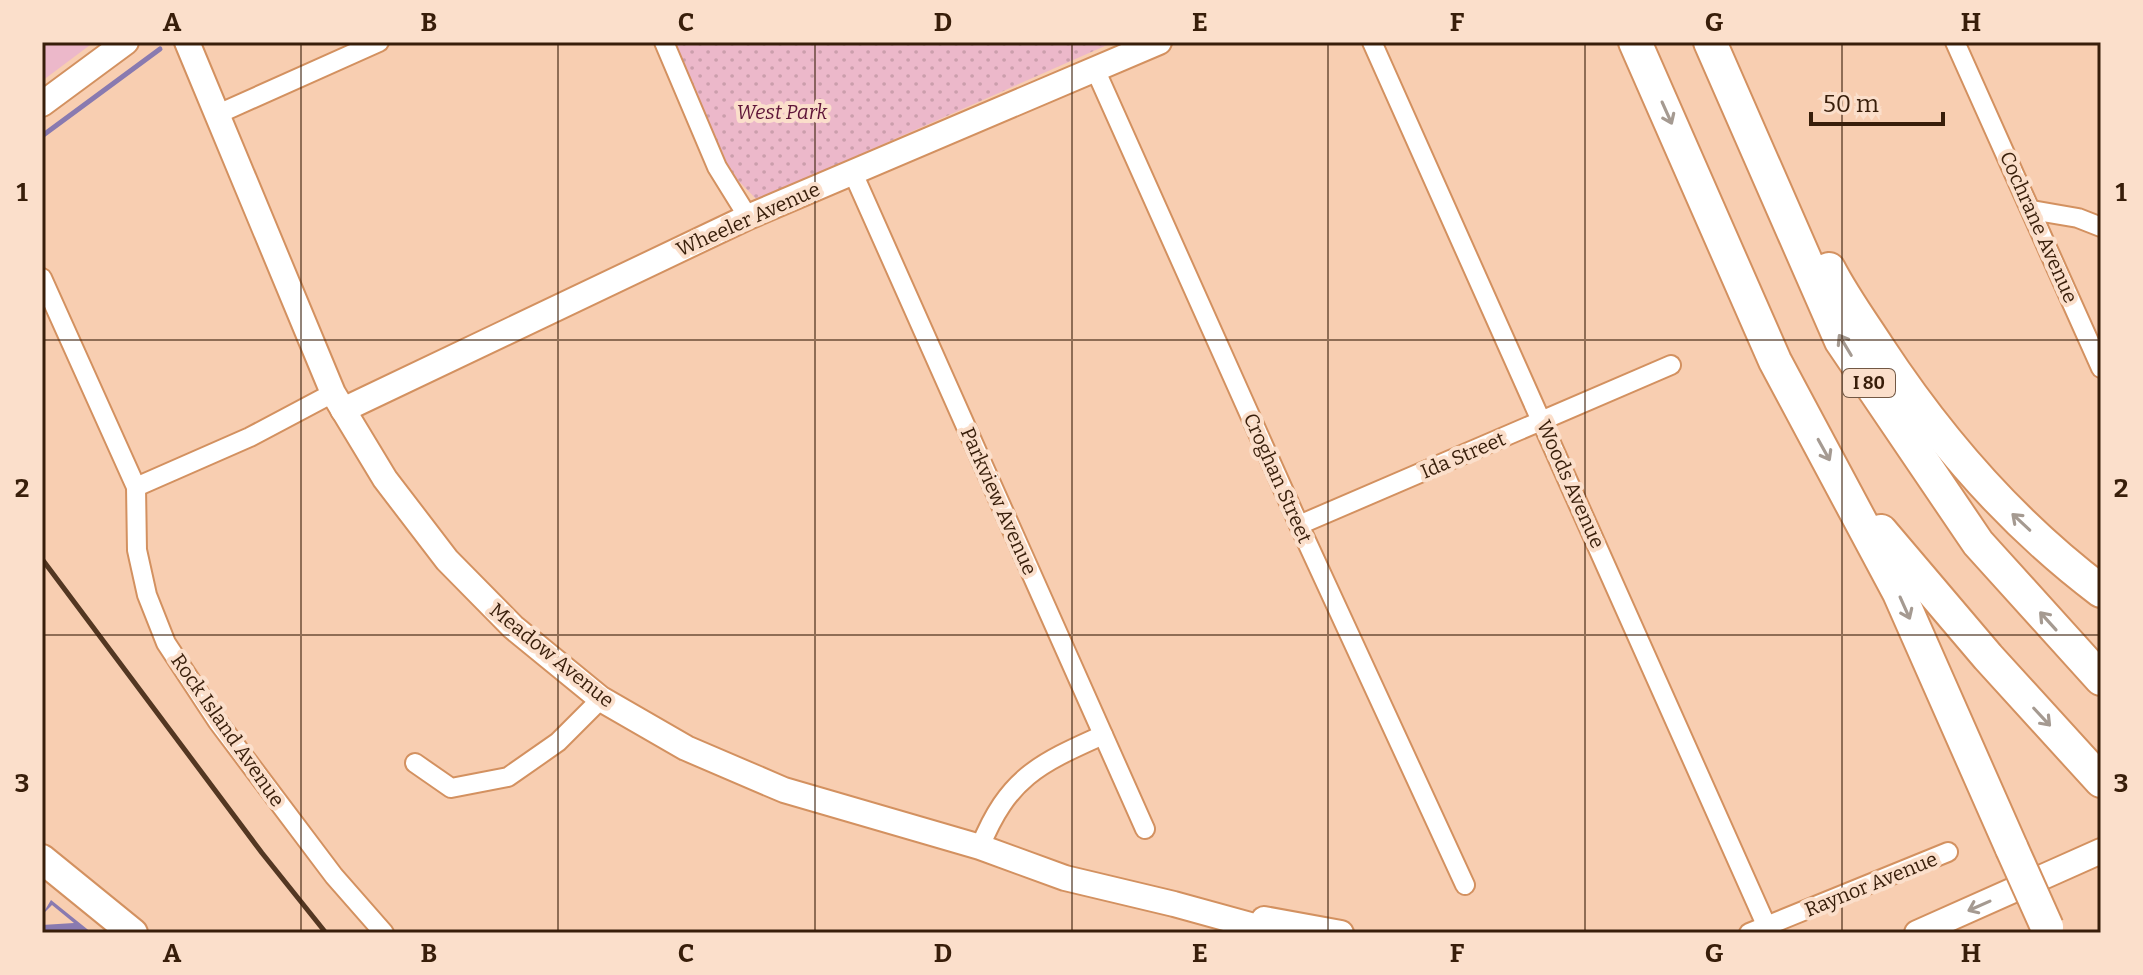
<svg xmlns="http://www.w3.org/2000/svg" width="2143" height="975" font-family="Bitter,serif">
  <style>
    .grass { fill: url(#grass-dots) }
    .garden { fill: #ecb8ca }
    .water { fill: #897ab0 }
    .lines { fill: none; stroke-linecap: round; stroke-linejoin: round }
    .stream { stroke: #897ab0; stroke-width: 5 }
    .street-casing { stroke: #d39160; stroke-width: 22 }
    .secondary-casing { stroke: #d39160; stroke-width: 28 }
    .primary-casing { stroke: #d39160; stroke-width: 32 }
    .highway-casing { stroke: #d39160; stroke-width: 36 }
    .street { stroke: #fff; stroke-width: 18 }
    .secondary { stroke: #fff; stroke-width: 24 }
    .primary { stroke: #fff; stroke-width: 28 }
    .highway { stroke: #fff; stroke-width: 32 }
    .rail { stroke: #533722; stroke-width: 5 }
    .highway-bridge-casing { stroke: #d39160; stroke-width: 36; stroke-linecap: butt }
    .highway-bridge { stroke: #fff; stroke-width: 32 }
    .oneway { stroke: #a59a91 }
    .grid { fill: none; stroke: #381e0a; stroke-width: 2; stroke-opacity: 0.55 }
    .labels { text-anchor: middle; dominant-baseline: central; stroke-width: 8; stroke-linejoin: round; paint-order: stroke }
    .shield { fill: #fbdfcb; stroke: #725844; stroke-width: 2 }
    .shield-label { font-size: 18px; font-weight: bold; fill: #381e0a }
    .park-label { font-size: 20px; font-style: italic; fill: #5f1538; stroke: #fbdfcb }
    .street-label { font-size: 20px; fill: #381e0a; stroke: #fbdfcb }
    .neatline { fill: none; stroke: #381e0a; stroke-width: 3 }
    .grid-label { font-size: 26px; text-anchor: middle; font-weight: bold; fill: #381e0a }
  </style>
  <defs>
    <pattern id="grass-dots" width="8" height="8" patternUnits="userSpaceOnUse" patternTransform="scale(2)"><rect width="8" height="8" fill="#ecb8ca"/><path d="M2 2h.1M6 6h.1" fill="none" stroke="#cb9eac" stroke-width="1.8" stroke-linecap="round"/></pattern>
  </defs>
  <rect width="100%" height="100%" fill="#f8ceb1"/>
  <!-- grass -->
  <path class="grass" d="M674 42H1114L757 200 731 173Z"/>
  <!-- garden -->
  <path class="garden" d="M42 42H94L42 81Z"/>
  <!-- water -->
  <path class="water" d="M51 900 92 933H42V925L74 923 52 905 42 915Z"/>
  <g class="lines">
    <!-- stream -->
    <path class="stream" d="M42 136 160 49"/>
    <!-- street casing -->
    <g class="street-casing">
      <g id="street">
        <path d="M664 42 717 167 748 217"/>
        <path d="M1372 42 1767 927"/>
        <path d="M1955 42 2101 368"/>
        <path d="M1095 69 1299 525 1465 885"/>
        <path d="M218 114 379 42"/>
        <path d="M853 173 1145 829"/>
        <path d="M2032 210 2078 218 2101 227"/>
        <path d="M42 278 136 487 137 550 147 595 166 643 218 722 334 876 384 933"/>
        <path d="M136 487 250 437 333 393"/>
        <path d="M1299 525 1671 365"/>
        <path d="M415 763 451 788 508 777 558 742 601 699"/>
        <path d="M980 847C1008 778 1038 764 1103 735"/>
        <path d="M1749 933 1948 852"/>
      </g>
    </g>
    <!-- secondary casing -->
    <g class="secondary-casing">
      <g id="secondary">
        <path d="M187 42 333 393 385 479 447 560 513 627 601 699 686 748 784 790 980 847 1065 878 1174 904 1279 933"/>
        <path d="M42 104 126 42"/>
        <path d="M343 410 748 217 1159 42"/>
        <path d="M1264 919 1341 933"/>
        <path d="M1917 933 2101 851"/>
      </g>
    </g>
    <!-- primary casing -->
    <g class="primary-casing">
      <path id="primary" d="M42 859 133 933"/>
    </g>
    <!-- highway casing -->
    <g class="highway-casing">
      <g id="highway">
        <path d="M1635 42 1775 361 1899 593 2012 849"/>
        <path d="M1710 42 1841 341 1978 543 2101 679"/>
        <path d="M1829 269C1843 296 1861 321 1878 347 1939 440 2012 524 2101 591"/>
        <path d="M1881 531 1988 657 2101 781"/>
      </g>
    </g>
    <!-- street -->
    <use href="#street" class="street"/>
    <!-- secondary -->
    <use href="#secondary" class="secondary"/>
    <!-- primary -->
    <use href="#primary" class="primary"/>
    <!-- highway -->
    <use href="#highway" class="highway"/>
    <!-- rail -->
    <path class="rail" d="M42 559 262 853 326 933"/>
    <!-- highway-bridge casing -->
    <g class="highway-bridge-casing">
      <path id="highway-bridge" d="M2012 849 2047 927"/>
    </g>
    <!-- highway-bridge -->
    <use href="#highway-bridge" class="highway-bridge"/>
  </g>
  <!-- one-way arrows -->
  <defs><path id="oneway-shaft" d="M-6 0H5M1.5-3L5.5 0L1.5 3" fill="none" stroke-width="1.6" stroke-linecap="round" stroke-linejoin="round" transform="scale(2)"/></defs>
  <g class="oneway">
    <use href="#oneway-shaft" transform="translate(1667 113) rotate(66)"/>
    <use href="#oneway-shaft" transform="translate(1845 345) rotate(-121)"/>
    <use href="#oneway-shaft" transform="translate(1824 450) rotate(61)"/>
    <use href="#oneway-shaft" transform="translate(2021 522) rotate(-137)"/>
    <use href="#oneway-shaft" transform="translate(1905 608) rotate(66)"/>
    <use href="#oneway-shaft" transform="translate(2048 621) rotate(-132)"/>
    <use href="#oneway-shaft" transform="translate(2042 717) rotate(47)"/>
    <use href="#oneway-shaft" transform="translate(1979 906) rotate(156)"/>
  </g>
  <!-- grid -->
  <path class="grid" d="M301 42V933M558 42V933M815 42V933M1072 42V933M1328 42V933M1585 42V933M1842 42V933M42 340H2101M42 635H2101"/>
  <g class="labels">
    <!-- shield labels -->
    <rect class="shield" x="1843" y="369" width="52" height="28" rx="6"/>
    <g class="shield-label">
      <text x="1869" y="383">I 80</text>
    </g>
    <!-- park labels -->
    <g class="park-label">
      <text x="782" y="112">West Park</text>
    </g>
    <!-- street labels -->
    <g class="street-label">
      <text transform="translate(748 219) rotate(-24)">Wheeler Avenue</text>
      <text transform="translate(2039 227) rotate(66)">Cochrane Avenue</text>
      <text transform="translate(1463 455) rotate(-23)">Ida Street</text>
      <text transform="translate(1278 478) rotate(66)">Croghan Street</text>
      <text transform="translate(1571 484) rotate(66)">Woods Avenue</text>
      <text transform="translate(999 501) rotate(66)">Parkview Avenue</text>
      <text transform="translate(552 655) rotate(39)">Meadow Avenue</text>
      <text transform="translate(228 730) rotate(55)">Rock Island Avenue</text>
      <text transform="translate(1871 884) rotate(-22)">Raynor Avenue</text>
    </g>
  </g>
  <!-- border -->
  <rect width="2143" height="975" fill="none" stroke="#fbdfcb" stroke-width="88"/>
  <!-- scale -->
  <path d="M1811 112v12h132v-12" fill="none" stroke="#381e0a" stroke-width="4"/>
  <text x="1823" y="112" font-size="24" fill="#381e0a" stroke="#fbdfcb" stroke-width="6" paint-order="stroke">50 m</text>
  <rect x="44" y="44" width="2055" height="887" class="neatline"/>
  <g class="grid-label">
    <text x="172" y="31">A</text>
    <text x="429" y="31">B</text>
    <text x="686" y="31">C</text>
    <text x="943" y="31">D</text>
    <text x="1200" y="31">E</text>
    <text x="1457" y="31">F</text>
    <text x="1714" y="31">G</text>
    <text x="1971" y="31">H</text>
    <text x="22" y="201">1</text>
    <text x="2121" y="201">1</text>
    <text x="22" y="497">2</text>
    <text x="2121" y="497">2</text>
    <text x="22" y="792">3</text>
    <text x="2121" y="792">3</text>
    <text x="172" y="962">A</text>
    <text x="429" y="962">B</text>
    <text x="686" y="962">C</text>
    <text x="943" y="962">D</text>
    <text x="1200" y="962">E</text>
    <text x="1457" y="962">F</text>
    <text x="1714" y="962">G</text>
    <text x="1971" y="962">H</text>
  </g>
</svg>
